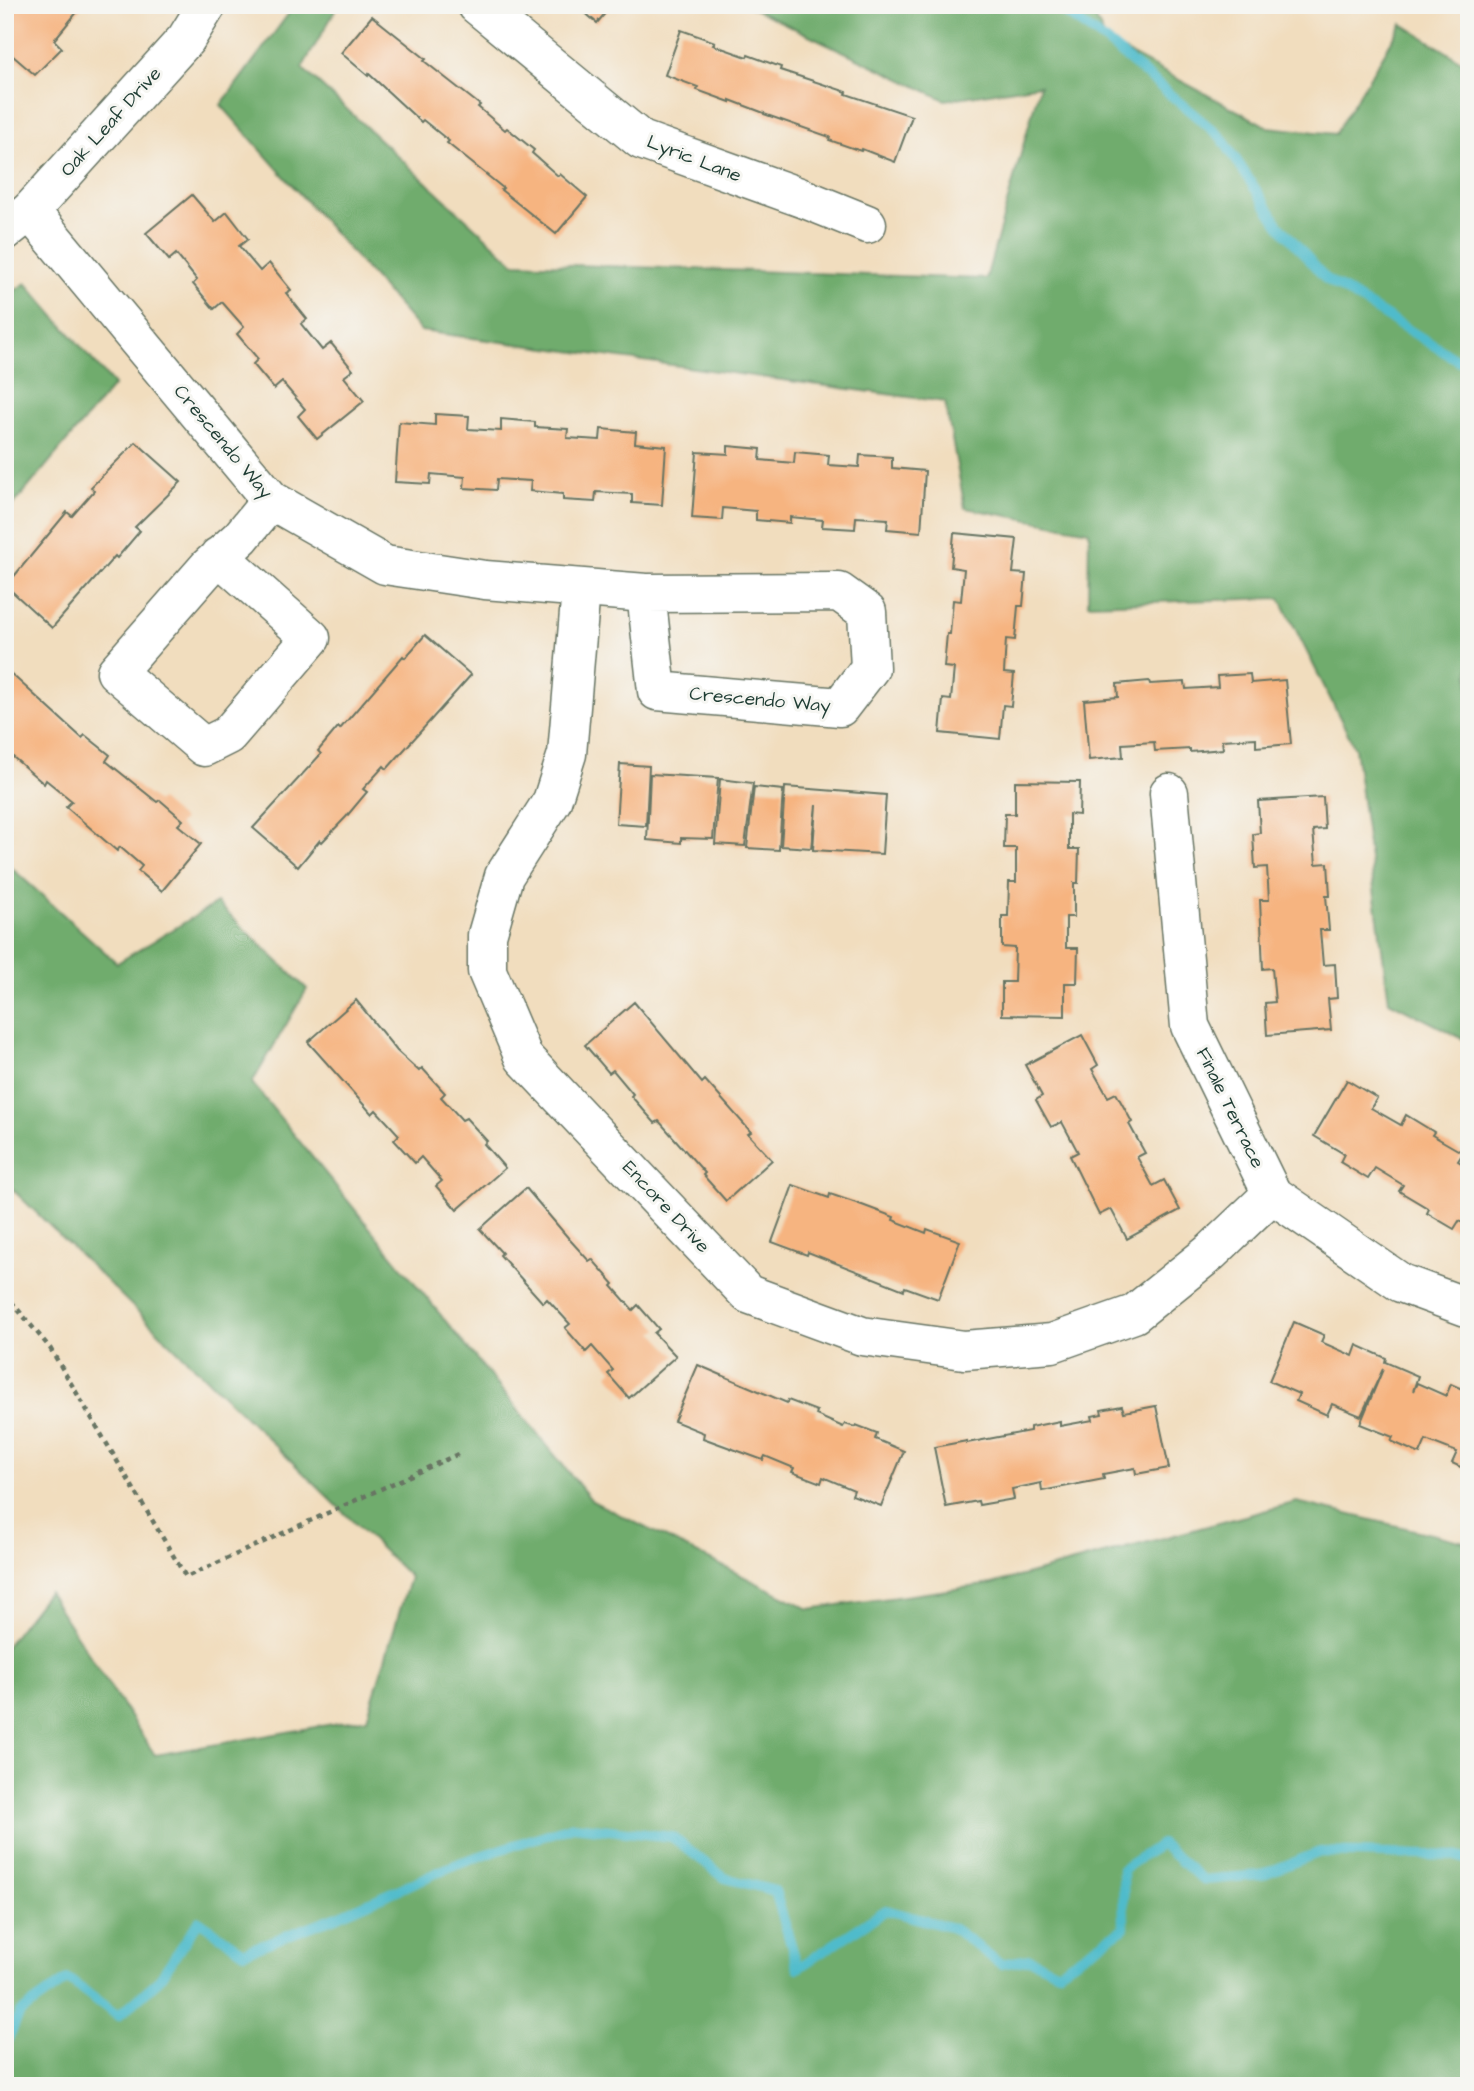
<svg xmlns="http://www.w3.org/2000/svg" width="1474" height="2091" font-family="'Architects Daughter',sans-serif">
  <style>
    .forest { fill: #6fac6d; stroke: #477450; stroke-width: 2 }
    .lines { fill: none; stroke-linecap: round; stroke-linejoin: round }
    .stream { stroke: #50bbcb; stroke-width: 10 }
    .building { fill: #f6b480 }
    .minor-casing { stroke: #687564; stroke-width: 41 }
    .path { stroke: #687564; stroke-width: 4.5; stroke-dasharray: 5 5; stroke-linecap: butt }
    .minor { stroke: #fff; stroke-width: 38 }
    .labels { text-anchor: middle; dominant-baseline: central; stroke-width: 6; stroke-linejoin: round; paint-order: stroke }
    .street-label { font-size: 19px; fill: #1f3d34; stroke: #f6f6f2 }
  </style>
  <rect width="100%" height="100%" fill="#f6f6f2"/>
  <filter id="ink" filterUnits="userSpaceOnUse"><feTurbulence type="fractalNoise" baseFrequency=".0143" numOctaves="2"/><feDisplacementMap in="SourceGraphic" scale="14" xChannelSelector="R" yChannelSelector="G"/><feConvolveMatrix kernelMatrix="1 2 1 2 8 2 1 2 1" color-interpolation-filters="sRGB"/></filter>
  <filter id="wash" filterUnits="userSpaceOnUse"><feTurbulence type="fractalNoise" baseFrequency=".00686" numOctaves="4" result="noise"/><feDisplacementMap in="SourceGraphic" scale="28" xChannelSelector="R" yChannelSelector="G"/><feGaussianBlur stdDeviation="1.57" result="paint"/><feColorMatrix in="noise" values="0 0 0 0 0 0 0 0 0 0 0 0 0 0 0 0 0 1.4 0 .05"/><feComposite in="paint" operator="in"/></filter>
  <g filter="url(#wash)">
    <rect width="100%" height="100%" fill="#f1ddbe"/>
    <!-- forest -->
    <g class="forest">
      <path d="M295 5 338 6 302 68 514 263 986 279 1040 85 945 100 746 5H1089L1107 42 1268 127 1335 134 1402 24 1469 66V1042L1389 1001 1355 748 1280 598 1088 604 1089 531 965 508 945 402 421 331 221 105Z"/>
      <path d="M26 283 114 385 5 515V297Z"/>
      <path d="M5 862 117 963 217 903 307 989 252 1083 592 1501 809 1609 992 1584 1297 1502 1469 1543V2086H5V1647L48 1592 155 1755 367 1718 410 1577 5 1182Z"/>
    </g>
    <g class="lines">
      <!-- stream -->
      <g class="stream">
        <path d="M1054 5 1107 42 1221 137 1279 225 1326 279 1459 361H1469"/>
        <path d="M5 2045 20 2013 68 1979 118 2016 158 1981 199 1921 244 1952 338 1916 459 1863 573 1826 672 1837 725 1878 775 1891 798 1968 886 1910 953 1928 1001 1964 1030 1959 1058 1972 1124 1928 1123 1869 1161 1844 1203 1880 1261 1875 1320 1852 1455 1856 1469 1860"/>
      </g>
    </g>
    <g id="blocks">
      <!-- building -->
      <g class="building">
        <path d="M19 5H83L54 40 62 48 35 75 5 49V18Z"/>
        <path d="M576 5H612L597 23Z"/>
        <path d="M372 16 426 59 424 61 480 105 478 107 505 130 507 128 534 150 532 153 558 176 560 174 587 197 556 234 501 190 503 188 447 143 449 141 423 120 421 122 369 74 368 76 341 53Z"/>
        <path d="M681 30 715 42 713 45 747 57 748 55 781 67 780 70 847 92 846 94 912 116 895 162 862 149 861 151 829 140 830 137 764 114V113L730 100V102L697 90 698 87 665 75Z"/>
        <path d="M192 195 215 222 227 212 248 239 239 246 260 271 269 263 291 290 286 293 307 319 301 324 322 350 331 343 353 370 344 377 364 401 317 439 298 416 305 409 282 382 274 389 253 364 258 359 237 334 244 327 222 302 214 309 193 284 197 280 176 254 169 260 146 233Z"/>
        <path d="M435 414 469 416 468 429 501 431V419L535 422V427L568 429 567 438 600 440 601 429 636 432 635 443 666 446 662 505 632 503V494L596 492 595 502 563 500V494L530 491 531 481 497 479 496 490 464 488 465 477 431 474 430 484 395 482 399 422 435 425Z"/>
        <path d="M136 442 181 482 135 527 140 531 117 558 115 556 52 628 6 586 67 512 72 516 94 491 91 487Z"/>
        <path d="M728 446 761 449 760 460 794 463 795 452 829 455 828 465 859 467 860 455 892 457V468L925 471 921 532 887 529 888 519 856 517 855 529 822 527 823 520 790 517V523L756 520V511L723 508 722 520 692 518 697 452 728 454Z"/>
        <path d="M954 533 1017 539 1013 573 1026 574 1023 606H1018L1015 640 1006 639 1004 673 1014 674 1011 706 1003 705 1000 739 940 733 943 699 951 700 954 668 944 667 947 634H950L953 600 961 601 964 569 951 567Z"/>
        <path d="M425 635 471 675 387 769 384 766 363 789 367 792 346 817 322 842 320 840 298 867 253 828 321 754 318 751 338 727 340 729 403 656 405 658Z"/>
        <path d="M8 671 82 738 85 735 110 755 106 761 157 802 160 800 183 820 178 825 201 844 162 891 138 871 142 866 120 847 117 851 66 807 72 801 46 780 44 784 5 750V675Z"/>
        <path d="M1250 674 1251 683 1285 680 1291 744 1256 747V738L1222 740 1223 749 1190 752V749L1155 751 1154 742 1122 744 1123 757 1089 760 1084 700 1118 697 1117 684 1149 681 1150 684 1185 682 1186 689 1218 687 1217 676Z"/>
        <path d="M620 764 649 766 646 826 616 824Z"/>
        <path d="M650 774 718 778 713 839 681 838V843L647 840Z"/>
        <path d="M720 779 753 783 745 846 715 844Z"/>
        <path d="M1015 781 1080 782 1079 815 1069 814V849H1079L1078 883H1074V917H1066V948H1078L1077 983H1065V1016L1002 1015V982H1014L1015 948 1002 947V916H1008L1009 882H1016V848H1004L1005 814H1015Z"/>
        <path d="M754 787 783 790 779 850 747 848Z"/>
        <path d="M785 787 886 795 882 854 813 850 816 805 811 848 781 846Z"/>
        <path d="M1323 797 1325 829 1313 830 1316 864 1328 863 1330 896H1326L1329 930H1320L1323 965 1335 964 1337 998 1328 999 1331 1030 1267 1035 1265 1003 1275 1002 1272 968 1263 969 1260 900H1269L1267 867 1255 868 1253 834 1260 833 1258 801Z"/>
        <path d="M356 1000 397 1051 419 1071 422 1068 445 1093 441 1097 462 1120 466 1118 487 1141 484 1144 505 1168 457 1210 436 1186 442 1181 421 1157 415 1163 394 1140 399 1135 376 1110 372 1114 308 1042Z"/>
        <path d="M634 1002 702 1083 705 1080 751 1132 748 1134 772 1160 726 1201 703 1175 705 1173 659 1121 655 1123 631 1096 633 1094 613 1070 609 1073 585 1045Z"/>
        <path d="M1082 1035 1098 1065 1092 1069 1108 1097 1116 1093 1132 1122 1129 1124 1145 1153 1137 1157 1153 1186 1164 1180 1180 1210 1127 1239 1111 1209 1099 1215 1070 1156 1078 1152 1062 1122 1051 1127 1036 1100 1042 1096 1025 1065Z"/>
        <path d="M1347 1080 1377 1098 1371 1108 1401 1125 1406 1115 1434 1132 1432 1135 1463 1153 1458 1161 1469 1168V1226L1459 1221 1454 1229 1427 1213 1429 1209 1399 1191 1403 1185 1375 1168 1368 1179 1340 1162 1344 1154 1314 1136Z"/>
        <path d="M793 1185 829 1198 830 1194 862 1205 894 1217 893 1220 926 1233 927 1229 960 1241 938 1299 905 1287 904 1290 808 1252 807 1255 772 1242Z"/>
        <path d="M526 1188 570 1240 589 1261 592 1259 614 1284 612 1286 633 1310 638 1305 659 1329 654 1333 676 1356 629 1398 608 1374 613 1370 592 1346 586 1352 565 1328 570 1324 547 1299 543 1303 500 1255 502 1253 480 1229Z"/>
        <path d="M1294 1322 1324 1335 1321 1342 1353 1356 1357 1345 1386 1358 1385 1362 1418 1376 1413 1391 1417 1383 1446 1396 1451 1384 1469 1392V1471L1452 1463 1457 1452 1426 1440 1420 1454 1391 1441 1393 1437 1360 1424 1383 1369 1361 1416 1332 1404 1327 1415 1296 1401 1299 1394 1269 1381Z"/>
        <path d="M698 1365 787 1403 788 1400 817 1411 816 1415 843 1427 845 1424 855 1427 856 1425 877 1433 875 1439 904 1451 881 1506 852 1495 854 1490 823 1477 821 1483 792 1472 794 1468 765 1456 763 1460 703 1438 704 1433 674 1421Z"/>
        <path d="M1122 1406 1124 1412 1156 1406 1169 1468 1136 1474 1135 1468 1103 1474 1104 1479 1042 1491 1041 1483 1012 1489 1014 1499 979 1505 978 1501 946 1507 934 1447 967 1441V1443L1030 1431V1427L1060 1421V1426L1093 1420 1092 1416 1102 1414 1101 1410Z"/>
      </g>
    </g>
  </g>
  <g filter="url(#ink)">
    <use href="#blocks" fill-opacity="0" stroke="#687564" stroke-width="2"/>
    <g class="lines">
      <!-- minor casing -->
      <g class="minor-casing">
        <g id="minor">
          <path d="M477 5 641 140 805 199 867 224"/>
          <path d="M30 211 271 500 385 565 485 580 646 593 657 691 840 707 870 668 867 612 839 592 646 593"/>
          <path d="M5 231 30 211 186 39 207 5"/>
          <path d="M219 556 311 638 228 735 204 747 116 672 208 567 241 537 271 500"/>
          <path d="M581 589 567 754 552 801 504 876 487 935V971L524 1058 748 1294 862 1336 964 1350 1052 1343 1134 1314 1211 1252 1272 1194"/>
          <path d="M1169 793 1190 1026 1272 1194 1401 1283 1469 1308"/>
        </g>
      </g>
      <!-- path -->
      <path class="path" d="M5 1294 50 1348 186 1577 458 1454"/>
      <!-- minor -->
      <use href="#minor" class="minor"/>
    </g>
  </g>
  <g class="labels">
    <!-- street labels -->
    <g class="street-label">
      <text transform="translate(111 122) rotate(-48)">Oak Leaf Drive</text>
      <text transform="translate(694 159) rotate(21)">Lyric Lane</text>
      <text transform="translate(223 442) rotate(50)">Crescendo Way</text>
      <text transform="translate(760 700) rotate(5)">Crescendo Way</text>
      <text transform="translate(1230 1108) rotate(64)">Finale Terrace</text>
      <text transform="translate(666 1207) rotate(47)">Encore Drive</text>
    </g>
  </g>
  <!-- margin -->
  <rect width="1474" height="2091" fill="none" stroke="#f6f6f2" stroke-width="28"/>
</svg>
